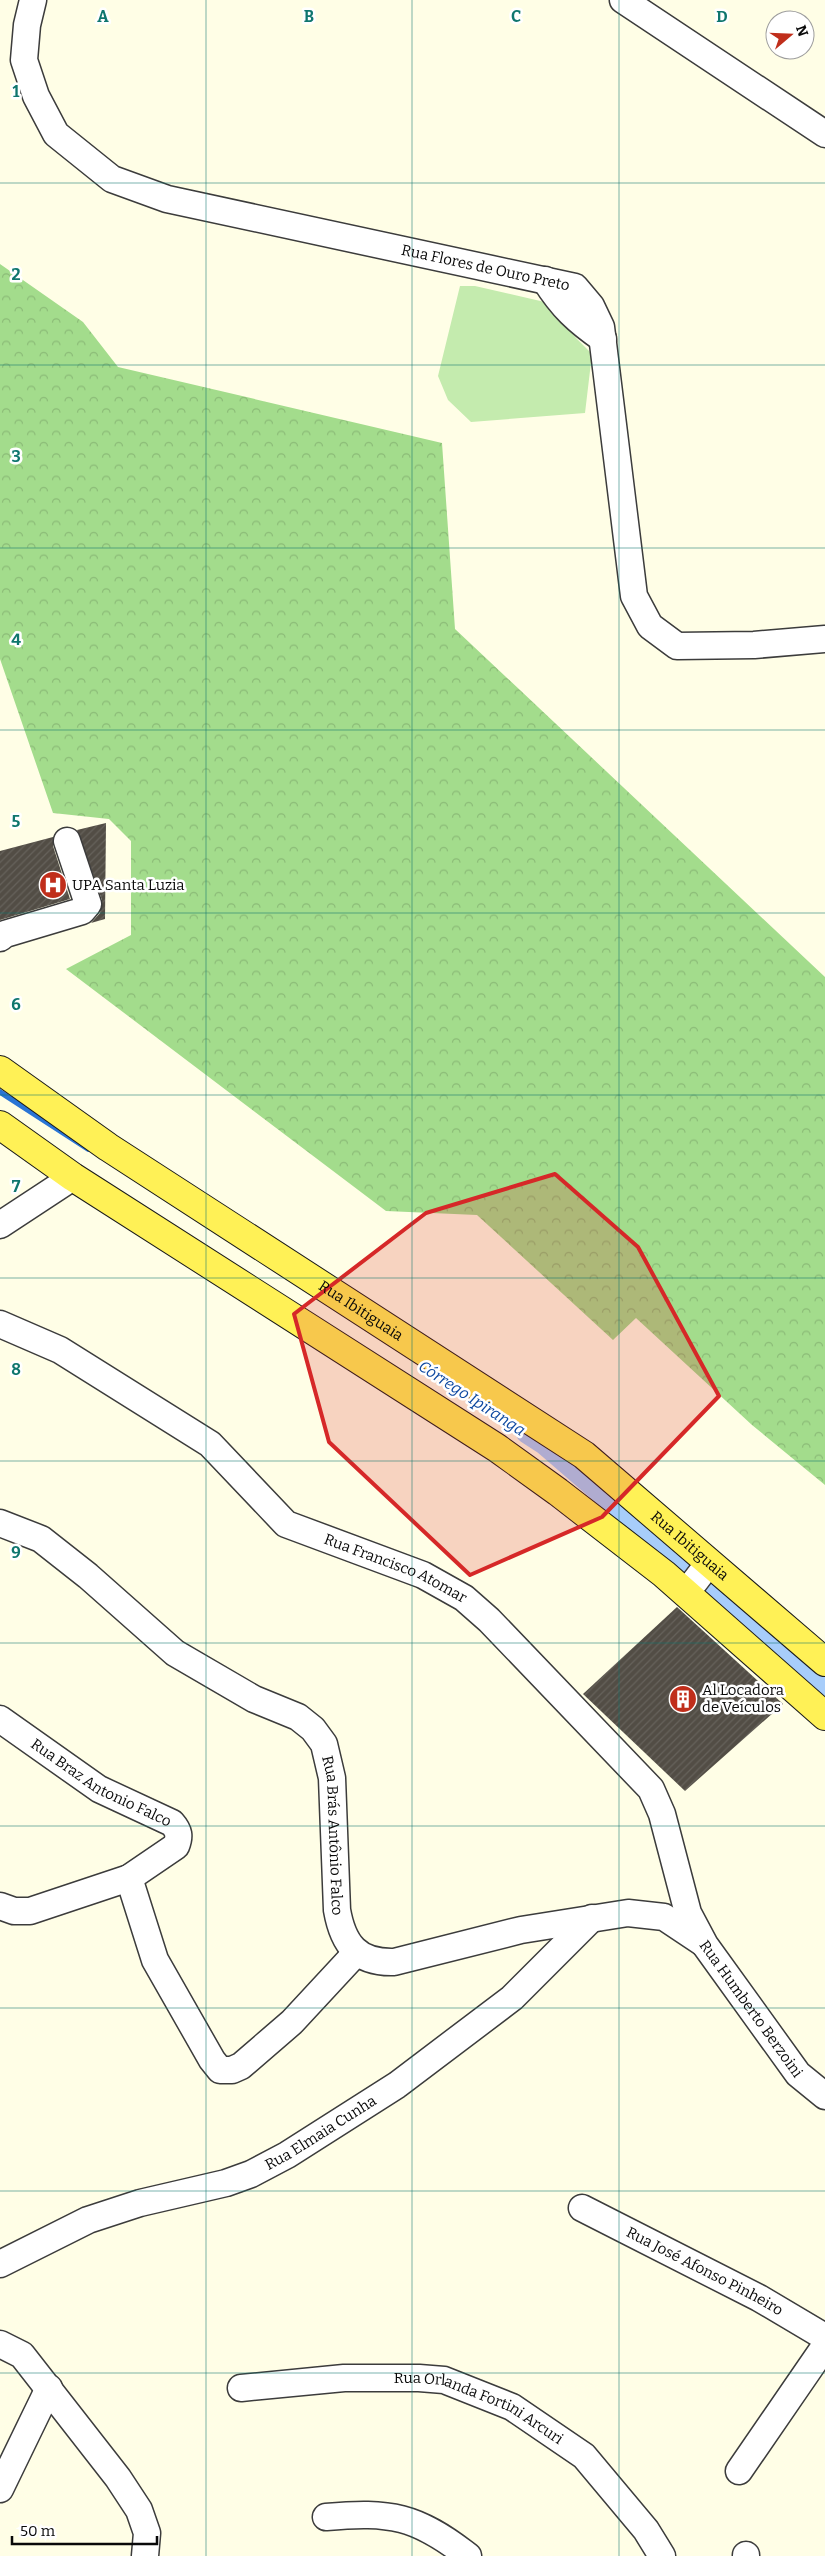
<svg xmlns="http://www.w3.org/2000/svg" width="825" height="2556" font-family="Bitter,serif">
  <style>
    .forest { fill: url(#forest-crowns) }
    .park { fill: #c4ebae }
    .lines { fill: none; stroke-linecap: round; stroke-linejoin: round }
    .stream { stroke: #2a75d5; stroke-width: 5.5 }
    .canal { stroke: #a7cdfa; stroke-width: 20 }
    .building { fill: url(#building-hatch) }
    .minor-casing { stroke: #3c3c3c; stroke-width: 29 }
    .major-casing { stroke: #1a1a1a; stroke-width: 30 }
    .minor { stroke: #fff; stroke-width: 26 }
    .major { stroke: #fff156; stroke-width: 28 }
    .marked { fill: #d62828; fill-opacity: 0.2; stroke: #d62828; stroke-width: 4; stroke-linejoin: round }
    .grid { fill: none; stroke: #0f766e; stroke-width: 1; stroke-opacity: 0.55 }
    .labels { text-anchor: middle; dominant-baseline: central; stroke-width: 5; stroke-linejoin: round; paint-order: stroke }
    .street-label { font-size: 15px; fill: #090909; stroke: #fff }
    .poi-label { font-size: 15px; fill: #090909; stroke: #fff; text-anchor: start }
    .water-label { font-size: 16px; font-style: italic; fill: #0d48a0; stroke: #fff }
    .grid-label { font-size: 16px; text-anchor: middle; font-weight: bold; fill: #0f766e; stroke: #fff; stroke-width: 5; stroke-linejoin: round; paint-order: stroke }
  </style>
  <defs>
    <pattern id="forest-crowns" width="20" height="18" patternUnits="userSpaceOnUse" patternTransform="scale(1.25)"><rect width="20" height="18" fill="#a3dc8c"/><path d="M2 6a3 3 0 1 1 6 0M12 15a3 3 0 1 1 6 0" fill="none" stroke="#8bbb77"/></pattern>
    <pattern id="building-hatch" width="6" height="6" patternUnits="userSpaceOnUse" patternTransform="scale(1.25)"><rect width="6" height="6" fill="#524d45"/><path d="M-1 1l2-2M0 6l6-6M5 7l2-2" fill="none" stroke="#66625b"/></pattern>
  </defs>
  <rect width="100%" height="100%" fill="#fffee6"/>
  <!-- forest -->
  <path class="forest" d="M0 264 83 322 118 367 442 443 455 629 825 977V1485L752 1425 636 1318 613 1340 477 1215 386 1211 66 969 131 935V841L109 819 53 813 0 659Z"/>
  <!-- park -->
  <path class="park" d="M460 286H475L549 303 576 338 592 354 585 413 471 422 448 400 438 376Z"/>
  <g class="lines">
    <!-- stream -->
    <path class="stream" d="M0 1092 88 1149"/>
    <!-- canal -->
    <path class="canal" d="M526 1433 543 1444 825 1687"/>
  </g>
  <!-- building -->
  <g class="building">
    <path d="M106 823 105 919 91 923 100 913 102 900 77 830Z"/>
    <path d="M53 837V846L70 899 0 920V851Z"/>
    <path d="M677 1607 783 1704 685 1791 583 1694Z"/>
  </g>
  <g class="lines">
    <!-- minor casing -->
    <g class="minor-casing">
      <g id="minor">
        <path id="s1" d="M33 0 27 25 24 60 36 96 56 134 112 179 167 199 575 287 591 306 601 327 634 596 650 626 677 646 754 645 825 639"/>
        <path d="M623 0 825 134"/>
        <path d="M545 280C562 307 577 321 603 339"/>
        <path d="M0 938 5 934 82 911 88 904 67 841"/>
        <path d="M0 1225 73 1177"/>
        <path id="s2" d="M0 1324 60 1350 210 1444 286 1524 423 1575 464 1598 489 1620 651 1789 662 1814 688 1913 705 1945 798 2074 825 2096"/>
        <path id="s3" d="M0 1523 41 1539 88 1576 175 1653 254 1699 298 1717 313 1729 324 1744 332 1778 337 1910C343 1944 357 1963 394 1962L521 1930 628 1913 664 1917 703 1943"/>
        <path d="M686 1593 709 1563"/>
        <path id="s4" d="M0 1719 99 1789 172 1823C179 1831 180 1836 176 1846L129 1878 30 1911H14L0 1906"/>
        <path d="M129 1878 155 1960 212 2060 220 2070H232L241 2066 292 2022 356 1953"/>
        <path id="s5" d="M582 2208 759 2298 825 2337"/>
        <path id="s6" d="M0 2264 88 2220 140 2203 226 2183 251 2174 287 2155 397 2085 512 1998 592 1918"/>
        <path d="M0 2344 22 2355 118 2478 139 2510 147 2533 145 2556"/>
        <path id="s7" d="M241 2388 344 2378H419L444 2380 512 2407 584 2456 646 2530 662 2556"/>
        <path d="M739 2471 825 2346"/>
        <path d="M0 2489 49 2388"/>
        <path d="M326 2517C390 2511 417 2516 468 2556"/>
        <path d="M746 2555V2556"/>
      </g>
    </g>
    <!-- major casing -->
    <g class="major-casing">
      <g id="major">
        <path id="s8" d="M0 1070 108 1147 584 1455 825 1662"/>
        <path d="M0 1125 73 1177 497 1448 558 1492 664 1574 825 1716"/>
      </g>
    </g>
    <!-- minor -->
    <use href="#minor" class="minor"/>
    <!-- major -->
    <use href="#major" class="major"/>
  </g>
  <!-- marked area -->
  <path class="marked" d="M555 1174 638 1247 719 1396 602 1517 470 1575 329 1442 294 1314 426 1213Z"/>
  <!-- grid -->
  <path class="grid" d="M206 0V2556M412 0V2556M619 0V2556M0 183H825M0 365H825M0 548H825M0 730H825M0 913H825M0 1095H825M0 1278H825M0 1461H825M0 1643H825M0 1826H825M0 2008H825M0 2191H825M0 2373H825"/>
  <!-- icons -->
  <defs>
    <g id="hospital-disc" transform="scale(1.4375)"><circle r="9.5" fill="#c02e1b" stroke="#fff"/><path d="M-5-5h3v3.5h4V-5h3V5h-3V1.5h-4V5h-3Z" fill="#fff"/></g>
    <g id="building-disc" transform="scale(1.4375)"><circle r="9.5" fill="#c02e1b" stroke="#fff"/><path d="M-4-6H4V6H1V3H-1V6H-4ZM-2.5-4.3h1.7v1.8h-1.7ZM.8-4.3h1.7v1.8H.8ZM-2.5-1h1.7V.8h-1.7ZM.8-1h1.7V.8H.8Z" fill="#fff"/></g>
  </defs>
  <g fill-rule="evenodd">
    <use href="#hospital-disc" x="53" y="885"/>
    <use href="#building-disc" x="683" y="1699"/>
  </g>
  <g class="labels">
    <!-- street labels -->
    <g class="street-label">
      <text stroke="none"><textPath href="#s1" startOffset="598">Rua Flores de Ouro Preto</textPath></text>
      <text stroke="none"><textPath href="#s8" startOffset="434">Rua Ibitiguaia</textPath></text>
      <text stroke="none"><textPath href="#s8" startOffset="839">Rua Ibitiguaia</textPath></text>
      <text stroke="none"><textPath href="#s2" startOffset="471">Rua Francisco Atomar</textPath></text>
      <text stroke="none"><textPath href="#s4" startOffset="120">Rua Braz Antonio Falco</textPath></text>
      <text stroke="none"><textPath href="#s3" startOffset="489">Rua Brás Antônio Falco</textPath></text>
      <text stroke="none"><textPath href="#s2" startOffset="1058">Rua Humberto Berzoini</textPath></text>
      <text stroke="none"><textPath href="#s6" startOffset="349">Rua Elmaia Cunha</textPath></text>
      <text stroke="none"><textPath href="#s5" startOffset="138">Rua José Afonso Pinheiro</textPath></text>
      <text stroke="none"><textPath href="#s7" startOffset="245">Rua Orlanda Fortini Arcuri</textPath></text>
    </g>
    <!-- poi labels -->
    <g class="poi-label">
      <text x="72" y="885">UPA Santa Luzia</text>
      <text x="702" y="1690">Al Locadora<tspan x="702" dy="17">de Veículos</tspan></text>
    </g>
    <!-- water labels -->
    <g class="water-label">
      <text transform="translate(472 1398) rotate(33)">Córrego Ipiranga</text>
    </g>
  </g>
  <g class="grid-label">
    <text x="103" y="22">A</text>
    <text x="309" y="22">B</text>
    <text x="516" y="22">C</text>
    <text x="722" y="22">D</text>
    <text x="16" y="97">1</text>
    <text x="16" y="280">2</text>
    <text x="16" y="462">3</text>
    <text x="16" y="645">4</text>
    <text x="16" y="827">5</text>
    <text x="16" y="1010">6</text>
    <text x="16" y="1192">7</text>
    <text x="16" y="1375">8</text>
    <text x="16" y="1558">9</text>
  </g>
  <!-- north arrow -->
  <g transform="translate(790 35) rotate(71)"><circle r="24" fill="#ffffff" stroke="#9d9d9d"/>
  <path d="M0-4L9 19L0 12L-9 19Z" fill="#c02e1b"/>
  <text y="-8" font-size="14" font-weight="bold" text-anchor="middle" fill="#090909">N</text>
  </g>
  <!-- scale -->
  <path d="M12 2536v8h145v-8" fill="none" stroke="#090909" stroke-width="2.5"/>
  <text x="20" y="2536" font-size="15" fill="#090909" stroke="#ffffff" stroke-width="4" paint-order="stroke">50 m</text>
</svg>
